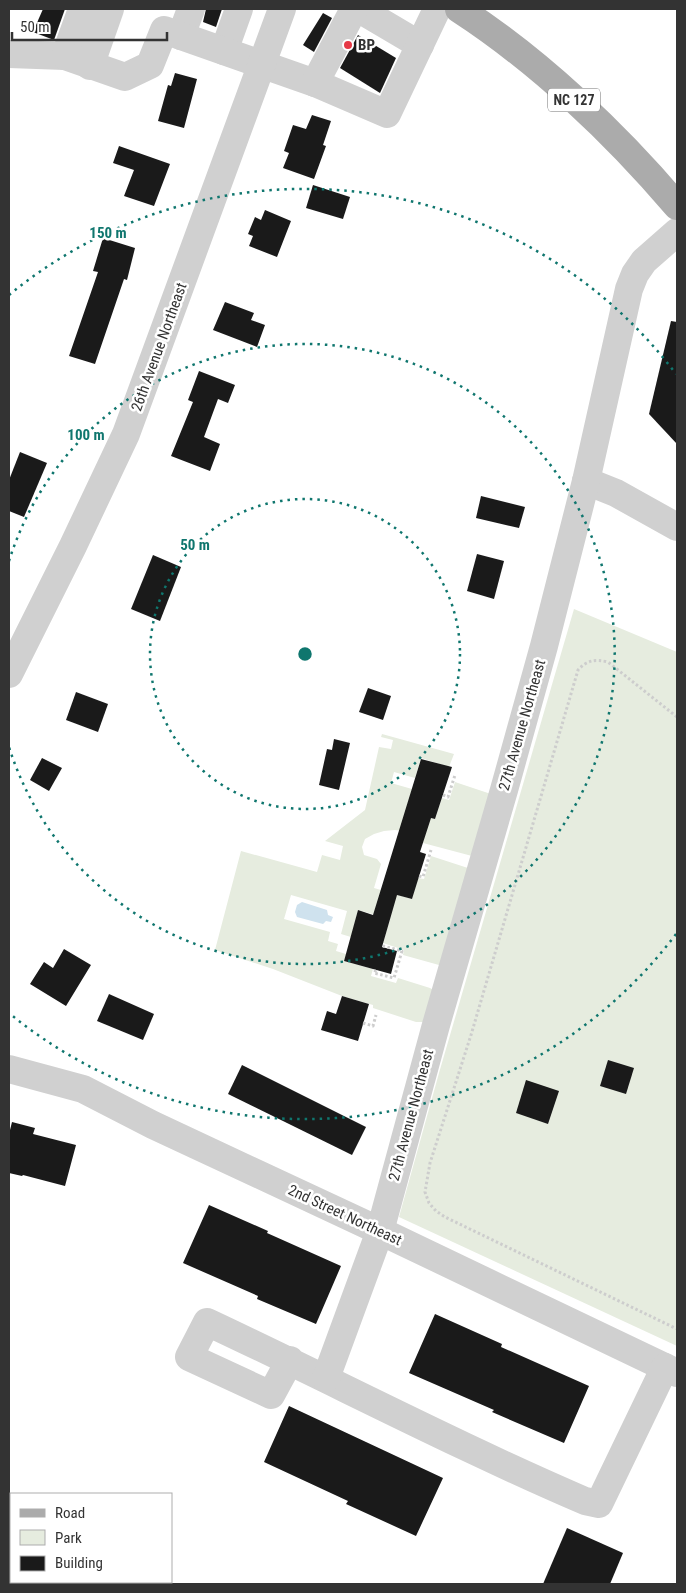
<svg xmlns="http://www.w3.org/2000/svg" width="686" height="1593" font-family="'Roboto Condensed',sans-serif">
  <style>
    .green { fill: #e6ecdf }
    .water { fill: #cfe2ee }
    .building { fill: #1a1a1a }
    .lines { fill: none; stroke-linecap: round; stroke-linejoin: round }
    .path { stroke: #cdcdcd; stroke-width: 3; stroke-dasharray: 2.5 2.5; stroke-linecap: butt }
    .minor { stroke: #d0d0d0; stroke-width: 28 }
    .major { stroke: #ababab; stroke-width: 28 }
    .ring { fill: none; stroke: #0f766e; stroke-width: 2.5; stroke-dasharray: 2.5 5 }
    .poi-dot { fill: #e63946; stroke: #fff; stroke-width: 2 }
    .labels { text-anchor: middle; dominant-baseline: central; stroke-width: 5; stroke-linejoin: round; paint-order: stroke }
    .shield { fill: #fff; stroke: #707070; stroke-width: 1 }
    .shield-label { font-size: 14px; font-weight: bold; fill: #333 }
    .poi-label { font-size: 15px; font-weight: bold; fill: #333; stroke: #fff; text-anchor: start }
    .street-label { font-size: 15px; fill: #333; stroke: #fff }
    .centre { fill: #0f766e; stroke: #fff; stroke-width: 2.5 }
    .ring-label { font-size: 15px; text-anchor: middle; font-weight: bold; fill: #0f766e; stroke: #fff; stroke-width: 5; stroke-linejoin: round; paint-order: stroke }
  </style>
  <rect width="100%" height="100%" fill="#fff"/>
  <!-- green -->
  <g class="green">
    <path d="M574 609 677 652V1346L399 1217 439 1073Z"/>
    <path d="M382 734 454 754 449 767 421 758 415 778 394 772 391 783 412 789 406 810 435 819 442 798 449 800 455 782 491 794 472 856 423 843 424 840 401 831 395 830 384 831 374 834 365 839 362 847 364 855 377 859 381 864 374 888 412 899 418 878 424 879 431 856 471 869 443 965H439L403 955 404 950 383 943 390 919 358 910 351 937 341 934 347 911 291 895 284 919 330 932 328 941 338 944 336 951 346 954 344 961 373 969 371 976 396 983 398 978 430 988 435 991 425 1022H416L373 1008V1005L342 996 273 969 215 950 241 851 317 872 322 855 340 860 343 846 325 841 365 810 379 747 391 749 393 740 381 737Z"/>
  </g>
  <!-- water -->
  <path class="water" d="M302 902 327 910 328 915 333 917 331 922 326 921 323 924 297 917 295 912 297 905Z"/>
  <!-- building -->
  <g class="building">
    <path d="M43 9H65L54 40 33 32Z"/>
    <path d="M206 9H222L216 27 203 22Z"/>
    <path d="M323 13 332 18 314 52 303 45Z"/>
    <path d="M358 35 396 58 380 93 340 68Z"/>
    <path d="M175 73 197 79 184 128 158 121 168 85 171 86Z"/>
    <path d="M312 115 331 121 323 145 326 146 314 179 283 168 289 153 284 151 293 125 306 129Z"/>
    <path d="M119 146 170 164 154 206 124 196 134 170 113 163Z"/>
    <path d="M313 185 350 197 343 219 306 208Z"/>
    <path d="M265 210 291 221 277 257 249 246 253 236 248 234 255 217 261 220Z"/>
    <path d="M103 238 135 248 127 280 124 279 95 364 69 356 98 272 93 271Z"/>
    <path d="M225 302 254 313 251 320 265 325 257 347 213 330Z"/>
    <path d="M671 321 677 322V444L649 414Z"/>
    <path d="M199 371 235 385 228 403 218 399 204 437 220 444 210 471 171 456 193 402 188 400Z"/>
    <path d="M20 452 47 463 24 517 9 511V480Z"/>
    <path d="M481 496 525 507 519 528 476 518Z"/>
    <path d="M477 554 504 561 494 599 467 591Z"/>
    <path d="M153 555 181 567 160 621 131 609Z"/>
    <path d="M368 688 391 696 383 720 359 712Z"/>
    <path d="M76 692 108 704 98 732 66 720Z"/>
    <path d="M334 739 350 743 339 790 319 785 327 749 332 750Z"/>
    <path d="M42 758 62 768 49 791 30 780Z"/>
    <path d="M421 759 452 767 435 819 431 818 420 852 426 854 412 899 397 895 382 947 397 951 391 974 344 961 358 910 373 915Z"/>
    <path d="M64 949 91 965 66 1006 30 984 44 962 53 968Z"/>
    <path d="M109 994 154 1014 143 1040 97 1021Z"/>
    <path d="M342 996 369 1004 358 1041 321 1030 327 1011 336 1014Z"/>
    <path d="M608 1060 634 1068 626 1094 600 1086Z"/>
    <path d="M242 1065 366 1127 352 1155 228 1094Z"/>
    <path d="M526 1080 559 1091 548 1124 516 1113Z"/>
    <path d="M12 1122 35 1128 33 1134 76 1145 65 1186 23 1175 22 1176 9 1173V1134Z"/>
    <path d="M209 1205 268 1231 267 1233 341 1266 316 1324 257 1299 258 1296 183 1263Z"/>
    <path d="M435 1314 502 1344 501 1347 589 1386 564 1443 492 1412 494 1410 409 1373Z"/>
    <path d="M289 1406 443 1478 416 1536 346 1504 348 1501 264 1462Z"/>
    <path d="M567 1528 623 1553 610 1584H543Z"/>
  </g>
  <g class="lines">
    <!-- path -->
    <g class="path">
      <path d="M677 717 608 662C595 659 587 660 578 670L471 1035 430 1163 425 1192 429 1203 436 1211 445 1217 677 1329"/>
      <path d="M443 795 448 797 455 775"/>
      <path d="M419 876 423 877 431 850"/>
      <path d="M376 970 374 973 394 978 402 951 383 946"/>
      <path d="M363 1023 373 1026 376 1015"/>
    </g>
    <!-- minor -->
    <g class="minor">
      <path d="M359 9 420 45"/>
      <path d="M181 36 191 9"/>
      <path d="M224 51 239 9"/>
      <path d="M9 54 65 56 82 9"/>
      <path d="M65 56 125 77 150 65 164 30 315 83 387 114 437 9"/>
      <path d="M90 66 110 9"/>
      <path d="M315 83 354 9"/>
      <path d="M586 481 616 493 677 527"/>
      <path d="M9 674 73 546 126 434 282 9"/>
      <path d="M9 1069 83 1089 153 1125 380 1231 677 1373"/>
      <path d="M290 1360 271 1395 189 1357 207 1322C333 1381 457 1446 585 1501L599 1504 665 1367"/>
      <path d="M326 1378 380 1231 436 1025 504 790 544 646 586 481 629 289 635 274 644 261 677 232"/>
    </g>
    <!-- major -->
    <path class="major" d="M459 9C539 61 615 133 677 206"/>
  </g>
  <!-- distance rings -->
  <g class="ring">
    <circle cx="305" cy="654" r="155"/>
    <path d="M9 561A310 310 0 1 1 9 747"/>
    <path d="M676 934A465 465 0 0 1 9 1013M9 295A465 465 0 0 1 676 374"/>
  </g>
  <!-- markers -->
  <circle class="poi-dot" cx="348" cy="45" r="5"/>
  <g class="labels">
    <!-- shield labels -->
    <rect class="shield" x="548" y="88.5" width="52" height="23" rx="4"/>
    <g class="shield-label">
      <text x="574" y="100">NC 127</text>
    </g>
    <!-- poi labels -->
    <g class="poi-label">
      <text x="358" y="45">BP</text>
    </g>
    <!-- street labels -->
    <g class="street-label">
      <text transform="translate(159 347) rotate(-70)">26th Avenue Northeast</text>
      <text transform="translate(522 725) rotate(-74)">27th Avenue Northeast</text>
      <text transform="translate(411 1115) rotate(-75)">27th Avenue Northeast</text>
      <text transform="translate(345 1215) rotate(25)">2nd Street Northeast</text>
    </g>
  </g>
  <circle cx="305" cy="654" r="8" class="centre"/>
  <g class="ring-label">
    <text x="108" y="238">150 m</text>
    <text x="86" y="440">100 m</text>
    <text x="195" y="550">50 m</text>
  </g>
  <!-- border -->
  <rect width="686" height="1593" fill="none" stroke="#333333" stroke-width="20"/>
  <!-- legend -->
  <rect x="10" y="1493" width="162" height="90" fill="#ffffff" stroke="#adadad"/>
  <rect x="20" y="1509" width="25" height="8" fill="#ababab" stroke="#adadad"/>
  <text x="55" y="1518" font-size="15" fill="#333333">Road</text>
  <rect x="20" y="1530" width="25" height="15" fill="#e6ecdf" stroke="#adadad"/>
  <text x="55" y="1543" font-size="15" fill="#333333">Park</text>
  <rect x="20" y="1556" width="25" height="15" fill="#1a1a1a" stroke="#adadad"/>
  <text x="55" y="1568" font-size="15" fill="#333333">Building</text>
  <!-- scale -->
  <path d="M12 32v8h155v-8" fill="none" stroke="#333333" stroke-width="2.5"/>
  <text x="20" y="32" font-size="15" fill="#333333" stroke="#ffffff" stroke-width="4" paint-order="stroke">50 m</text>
</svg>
